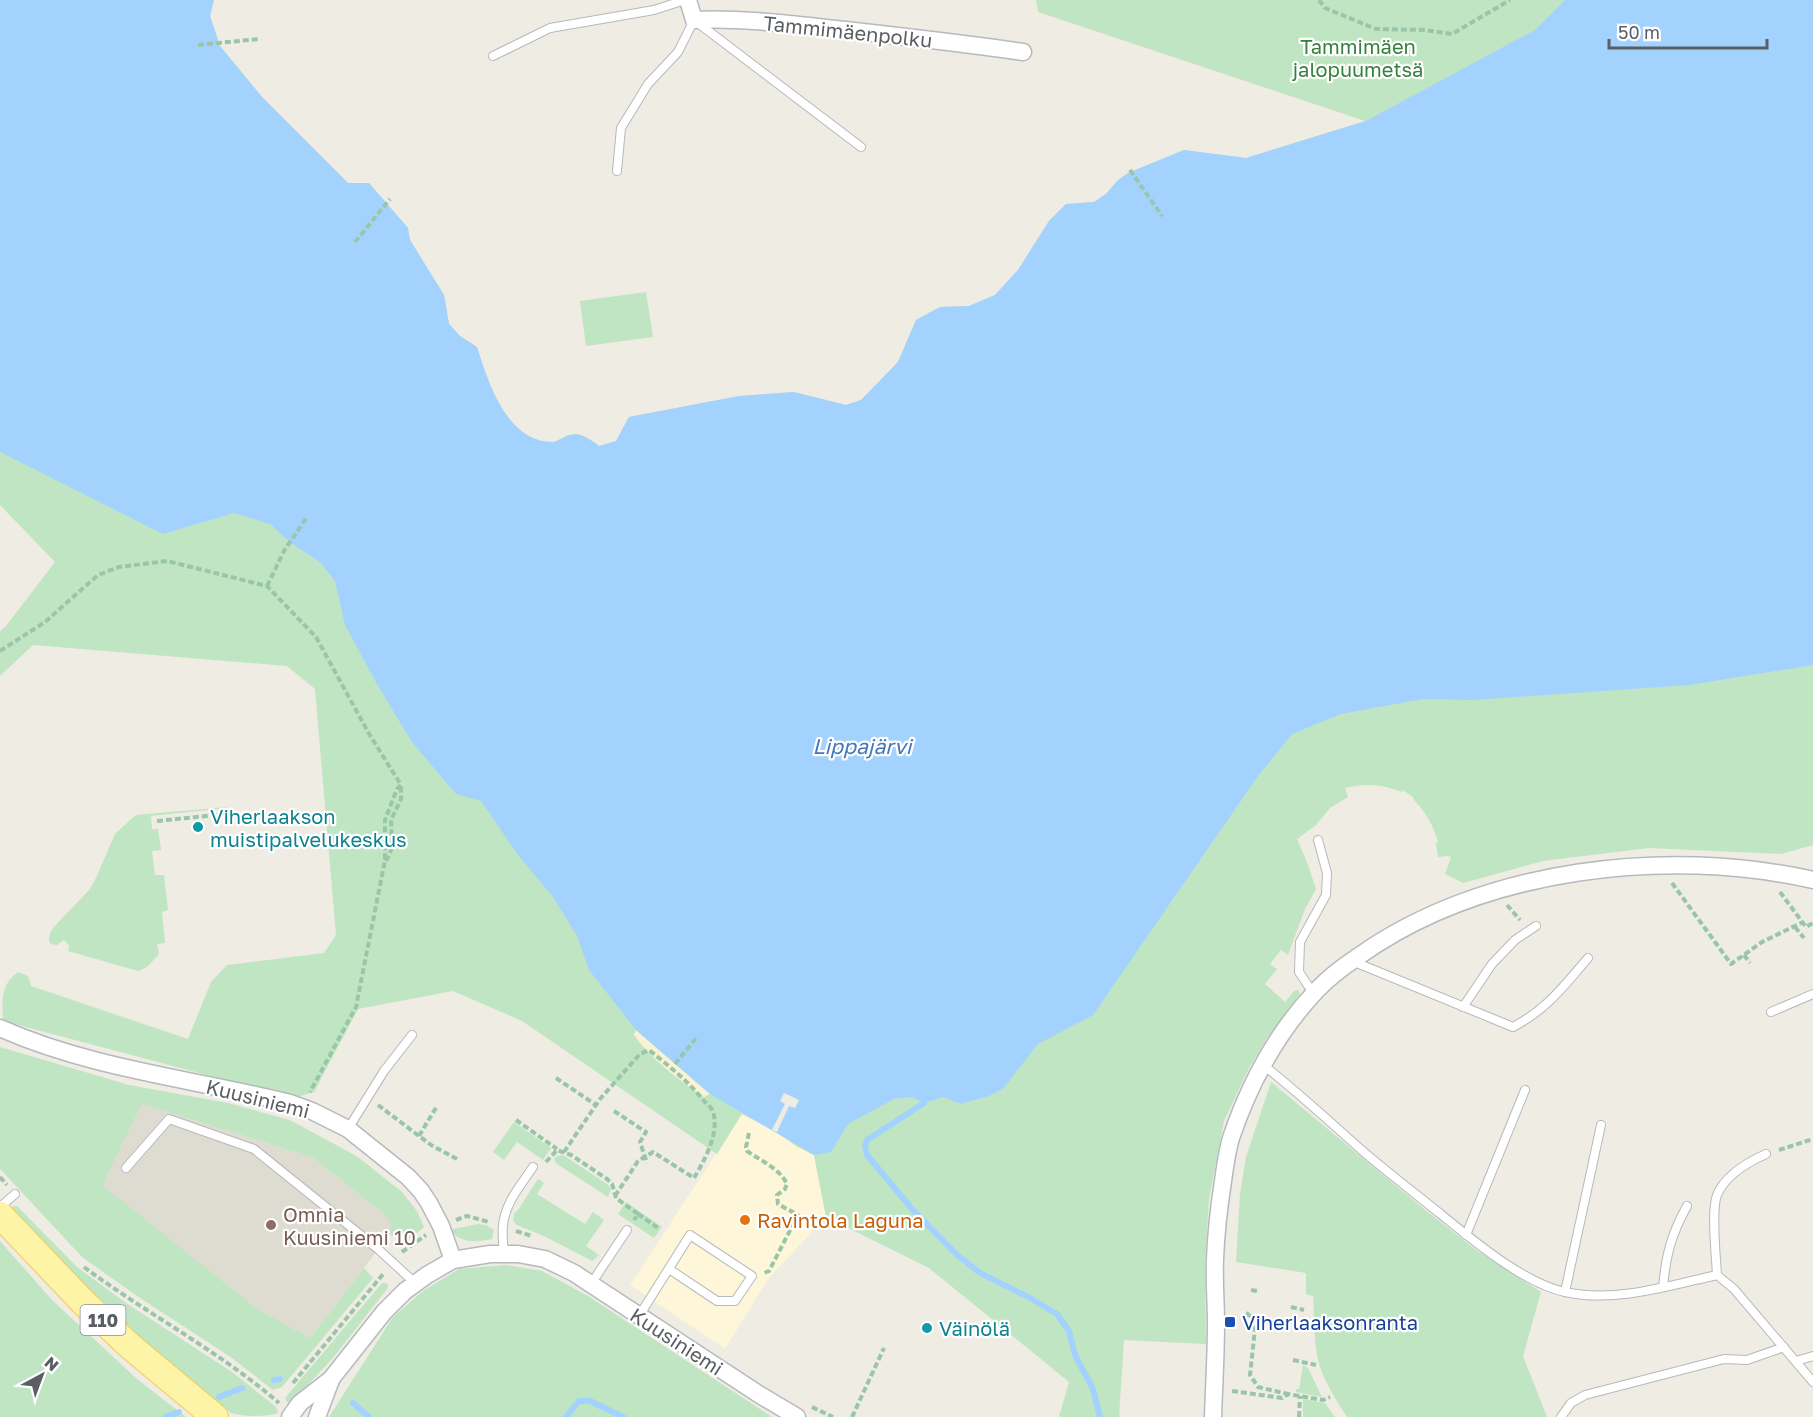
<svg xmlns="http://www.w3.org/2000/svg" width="1813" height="1417" font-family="'Golos Text',sans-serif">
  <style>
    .commercial { fill: #fdf6d9 }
    .education { fill: #dedbd1 }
    .green { fill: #c0e5c2 }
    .sand { fill: #faf2d2 }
    .water { fill: #a4d2fe }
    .pier { fill: #eeece3 }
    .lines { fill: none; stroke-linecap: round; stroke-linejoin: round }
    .stream { stroke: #a4d2fe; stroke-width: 6 }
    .lane-casing { stroke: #b6b9bd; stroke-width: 10 }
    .street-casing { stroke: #b6b9bd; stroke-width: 19 }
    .primary-casing { stroke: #efcc5b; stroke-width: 28 }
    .path { stroke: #99c6a8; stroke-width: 4; stroke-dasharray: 6 3; stroke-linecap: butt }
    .lane { stroke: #fff; stroke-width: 8 }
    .street { stroke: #fff; stroke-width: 16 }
    .primary { stroke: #fef4a8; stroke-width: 26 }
    .culture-dot { fill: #0f9aa8; stroke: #fff; stroke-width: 2 }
    .food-dot { fill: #e8710a; stroke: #fff; stroke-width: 2 }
    .education-dot { fill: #8d6e63; stroke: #fff; stroke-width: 2 }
    .transit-dot { fill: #1a4fb4; stroke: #fff; stroke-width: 2 }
    .labels { text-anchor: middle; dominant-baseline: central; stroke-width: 4.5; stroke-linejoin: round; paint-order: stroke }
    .shield { fill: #fff; stroke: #8c8f92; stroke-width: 1.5 }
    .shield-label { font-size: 18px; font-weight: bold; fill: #5b5f64 }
    .street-label { font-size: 20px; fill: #5b5f64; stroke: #fff }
    .park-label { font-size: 20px; fill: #35813d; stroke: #fff }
    .culture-label { font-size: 20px; fill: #0d838f; stroke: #fff; text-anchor: start }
    .education-label { font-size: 20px; fill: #785e54; stroke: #fff; text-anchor: start }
    .food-label { font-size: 20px; fill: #c56008; stroke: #fff; text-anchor: start }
    .transit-label { font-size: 20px; fill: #164399; stroke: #fff; text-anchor: start }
    .water-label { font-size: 21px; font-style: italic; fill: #4377b8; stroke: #fff }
  </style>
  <rect width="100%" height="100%" fill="#eeece3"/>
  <!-- commercial -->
  <path class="commercial" d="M742 1114 777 1132 796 1146 814 1155 826 1217 769 1278 725 1349 630 1285Z"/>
  <!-- education -->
  <path class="education" d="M142 1104 312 1157 385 1215 391 1221V1228L390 1234 310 1338 256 1308 101 1185Z"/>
  <!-- green -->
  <g class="green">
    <path d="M0 0H214L210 16 220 46 262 97 348 183H369L408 228 410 240 444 295 449 324 460 336 477 347C488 382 507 443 553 442 559 441 564 436 570 435 580 432 591 440 599 446L616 441 629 417 739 396 794 392 846 405 861 400 898 362 916 320 940 307 969 306 995 295 1018 270 1049 221 1066 204 1094 202 1106 194 1118 180 1128 173 1184 150 1246 158 1365 121 1038 12 1036 0H1813V845L1781 854 1649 848 1543 861 1463 883 1445 874 1451 857 1448 856 1438 857 1436 843 1438 842C1433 825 1426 812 1413 799L1414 798 1403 790 1402 792C1382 784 1366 783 1345 788L1348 797 1330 808 1316 825 1297 839 1308 865 1316 889 1305 909 1288 955 1281 950 1270 964 1277 969 1265 984 1285 1002 1294 991 1298 990 1300 994 1267 1038 1249 1068 1224 1121 1209 1199 1205 1265 1206 1344 1124 1340 1119 1417H1059L1069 1382 929 1268 826 1217 814 1155 796 1146 777 1132 742 1114 717 1154 522 1021 453 991 358 1009 314 1092 294 1098 3 1021C2 1001 0 985 18 972L28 976 31 986 188 1039 211 982 227 965 324 953 336 935 315 689 287 666 33 645 0 676V631L6 626 55 562 0 505Z"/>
    <path d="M646 292 653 337 586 346 580 301Z"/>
    <path d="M227 807V808L151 816 152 829H158L161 850 152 851 155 875H164L168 910 162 912 165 943 157 944 159 954 147 967 138 971 68 951 69 945 64 940 57 945 51 944C47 939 50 933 53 928L90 889 96 878 115 834 136 815Z"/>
    <path d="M0 1047 129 1085 228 1103 290 1120 358 1157 402 1192 417 1211 424 1227 403 1245 390 1234C392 1226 391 1221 385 1215L312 1157 142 1104 102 1185 256 1308 310 1338 364 1268 373 1278 282 1387 273 1390 232 1358 137 1296 82 1257 2 1171 0 1169Z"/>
    <path d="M1271 1082 1424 1209 1475 1249 1541 1292 1523 1356 1547 1417H1347C1337 1401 1326 1385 1320 1367 1313 1345 1315 1319 1313 1296L1306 1294V1273L1236 1262 1240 1194 1246 1157Z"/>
    <path d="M514 1122 551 1148 543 1160 517 1142 504 1160 493 1152Z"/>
    <path d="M563 1155 607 1184 611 1189 608 1197 557 1164 554 1159 557 1156Z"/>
    <path d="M538 1179 544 1183 537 1194 585 1224 593 1212 604 1220 586 1246 599 1255 592 1261 546 1237 517 1225 513 1221 514 1214 518 1210Z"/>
    <path d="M626 1202 662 1227 654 1238 618 1214Z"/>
    <path d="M13 1206H17L77 1267 126 1303 232 1372 276 1407 278 1413C266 1417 244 1417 231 1413L159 1355 90 1291 12 1209Z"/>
    <path d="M478 1224 486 1225 494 1230 492 1239C476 1242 464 1244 452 1232L453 1229Z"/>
    <path d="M0 1241 52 1300 137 1379 186 1417H0Z"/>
    <path d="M506 1265 542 1271 588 1296 772 1417H329L393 1317 423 1291 459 1269Z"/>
    <path d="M382 1283H386L388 1285 387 1289 332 1359 291 1403 287 1402 285 1398Z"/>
    <path d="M1303 1365 1308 1368 1322 1397 1296 1392V1389H1299Z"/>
    <path d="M1303 1399 1325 1403 1335 1417H1303Z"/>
  </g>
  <!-- sand -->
  <path class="sand" d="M636 1030 710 1094 704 1097C680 1081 651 1059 634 1035Z"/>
  <!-- water -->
  <path class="water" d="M0 0H214L210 16 220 46 262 97 348 183H369L408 228 410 240 444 295 449 324 460 336 477 347C488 382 507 443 553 442 559 441 564 436 570 435 580 432 591 440 599 446L616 441 629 417 739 396 794 392 846 405 861 400 898 362 916 320 940 307 969 306 995 295 1018 270 1049 221 1066 204 1094 202 1106 194 1118 180 1128 173 1184 150 1246 158 1366 121 1535 30 1565 0H1813V665L1689 685 1473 700 1423 699 1341 714 1292 734 1258 776 1093 1015 1038 1044 1003 1089 989 1096 961 1104 943 1097 924 1103 912 1097 894 1099 848 1124 831 1152 814 1155 710 1094 636 1030 589 970 577 936 553 897 518 855 481 801 456 794 412 742 378 686 345 625 335 581 321 563 291 543 270 524 234 513 163 534 0 452Z"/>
  <!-- pier -->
  <path class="pier" d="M784 1093 799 1100 795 1108 789 1106 777 1132 772 1130 785 1104 780 1101Z"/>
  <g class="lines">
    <!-- stream -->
    <g class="stream">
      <path d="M924 1103 867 1140 865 1146 867 1155 912 1209 955 1253 980 1273 1030 1298 1057 1314 1069 1331 1075 1355 1093 1389 1100 1417"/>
      <path d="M274 1380 280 1379"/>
      <path d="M219 1397 242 1388"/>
      <path d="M353 1403 369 1417"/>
      <path d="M165 1417 179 1412"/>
      <path d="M566 1417 579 1401H590L623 1417"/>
    </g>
    <!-- lane casing -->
    <g class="lane-casing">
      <g id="lane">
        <path d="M493 56 550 28 654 10 685 0"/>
        <path d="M617 171 621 128 648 84 678 52 694 20 861 147"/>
        <path d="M1352 961 1513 1027C1547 1009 1563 987 1588 958"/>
        <path d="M1313 993 1299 972 1300 942 1326 895 1327 873 1318 840"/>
        <path d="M1463 1007 1492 964 1515 940 1536 926"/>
        <path d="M1771 1012 1813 994"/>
        <path d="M1262 1064C1298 1092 1331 1123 1365 1153 1390 1174 1417 1195 1443 1216 1475 1242 1524 1283 1565 1292 1615 1303 1668 1286 1717 1275L1734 1289 1813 1382"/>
        <path d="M348 1129 384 1071 412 1035"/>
        <path d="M126 1168 169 1119 254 1149 378 1249 415 1283"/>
        <path d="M0 1207 15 1194"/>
        <path d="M1466 1235 1525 1090"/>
        <path d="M504 1254C503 1244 502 1234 503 1225 505 1203 521 1185 533 1167"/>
        <path d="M1717 1275C1716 1256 1711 1210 1717 1195 1725 1176 1748 1162 1766 1154"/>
        <path d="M591 1284 627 1230"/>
        <path d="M1663 1287C1666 1255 1671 1235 1687 1206"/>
        <path d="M1565 1292 1601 1125"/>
        <path d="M639 1316 690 1235 752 1276 735 1301H717L669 1269"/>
        <path d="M1796 1361 1813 1356"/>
        <path d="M1561 1417 1571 1403 1585 1395 1724 1359 1747 1360 1784 1347"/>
      </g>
    </g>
    <!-- street casing -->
    <g class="street-casing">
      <g id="street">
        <path d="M688 0 694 20C741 18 789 24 836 29 898 36 961 43 1023 52"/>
        <path d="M0 1028C92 1069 194 1079 290 1103L312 1111 348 1129 408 1177 421 1191 429 1203 441 1226 453 1260"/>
        <path d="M290 1417 300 1403 331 1379 384 1312 405 1291 427 1275 453 1260 490 1254H518L545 1259 574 1273 760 1395 797 1417"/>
        <path d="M317 1417 331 1380"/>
        <path d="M1213 1417C1214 1386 1216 1355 1216 1323 1216 1302 1214 1281 1215 1259 1216 1233 1219 1207 1223 1181 1225 1167 1227 1151 1231 1138 1250 1082 1277 1032 1317 990 1329 977 1344 966 1359 956 1483 868 1667 847 1813 880"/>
      </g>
    </g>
    <!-- primary casing -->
    <g class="primary-casing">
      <path id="primary" d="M0 1215 83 1302 131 1347 215 1417"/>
    </g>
    <!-- path -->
    <g class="path">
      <path d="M1319 0 1325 8 1376 29 1425 30 1452 34 1510 0"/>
      <path d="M198 45 259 39"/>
      <path d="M1130 170 1162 216"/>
      <path d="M355 242 390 199"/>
      <path d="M267 586 284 551 307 517"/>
      <path d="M0 651 45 622 98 575 119 567 167 561 267 586 316 637 368 732 401 785 397 789 385 820V860L356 1007 310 1092"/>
      <path d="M157 821 226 814"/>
      <path d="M386 861 392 848 391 820 401 799V785"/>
      <path d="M1672 883 1731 964 1762 942 1803 922"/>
      <path d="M1780 892 1806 927 1813 923"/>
      <path d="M1507 905 1520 920"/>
      <path d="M1795 927 1804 938"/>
      <path d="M1744 955 1750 963"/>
      <path d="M675 1064 697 1037"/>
      <path d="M556 1078 596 1105"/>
      <path d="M378 1105 431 1145 459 1160"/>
      <path d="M614 1111 646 1132 640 1142 647 1163"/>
      <path d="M516 1120 557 1149"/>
      <path d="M749 1133 746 1147 747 1151C761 1161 779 1168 787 1184L785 1189 777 1195 778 1204 798 1215 769 1271 764 1273"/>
      <path d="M419 1136 437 1106"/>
      <path d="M1779 1150 1813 1139"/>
      <path d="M564 1152 600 1099 640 1054 649 1050C669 1066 688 1081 704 1101 707 1104 712 1108 713 1112 720 1133 704 1161 694 1178L653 1152 638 1161 615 1196"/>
      <path d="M546 1162 557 1150 571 1155 607 1179 612 1184 616 1198 638 1214 634 1220"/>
      <path d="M0 1177 7 1185"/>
      <path d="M638 1214 658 1228"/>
      <path d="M456 1220 467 1216 489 1222"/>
      <path d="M516 1231 532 1236"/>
      <path d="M402 1252 426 1235"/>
      <path d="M84 1267C147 1314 219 1351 279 1403"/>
      <path d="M1251 1290 1257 1291"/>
      <path d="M1291 1307 1304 1310"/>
      <path d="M1246 1313 1256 1320 1250 1375 1258 1387 1288 1394"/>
      <path d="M1293 1360 1316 1365"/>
      <path d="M293 1383 384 1273"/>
      <path d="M1232 1391 1282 1398 1288 1394 1323 1400 1330 1397"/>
      <path d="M812 1407 833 1417"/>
      <path d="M852 1417 884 1348"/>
      <path d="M1299 1417 1300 1396"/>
    </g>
    <!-- lane -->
    <use href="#lane" class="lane"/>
    <!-- street -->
    <use href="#street" class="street"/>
    <!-- primary -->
    <use href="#primary" class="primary"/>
  </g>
  <!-- markers -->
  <g class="culture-dot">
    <circle cx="198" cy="827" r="6"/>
    <circle cx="927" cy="1328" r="6"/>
  </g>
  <circle class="food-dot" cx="745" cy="1220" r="6"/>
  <circle class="education-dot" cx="271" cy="1225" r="6"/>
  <rect class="transit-dot" x="1224" y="1316" width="12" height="12" rx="3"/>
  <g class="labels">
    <!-- shield labels -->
    <rect class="shield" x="80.5" y="1305" width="45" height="30" rx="4.5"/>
    <g class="shield-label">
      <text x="103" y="1320">110</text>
    </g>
    <!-- street labels -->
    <g class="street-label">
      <text transform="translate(848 31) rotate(6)">Tammimäenpolku</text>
      <text transform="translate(258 1098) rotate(14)">Kuusiniemi</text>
      <text transform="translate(677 1341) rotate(33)">Kuusiniemi</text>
    </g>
    <!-- park labels -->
    <g class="park-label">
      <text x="1358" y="46">Tammimäen<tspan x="1358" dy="23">jalopuumetsä</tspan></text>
    </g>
    <!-- culture labels -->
    <g class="culture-label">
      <text x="210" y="816">Viherlaakson<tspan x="210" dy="23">muistipalvelukeskus</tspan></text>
      <text x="939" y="1328">Väinölä</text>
    </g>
    <!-- education labels -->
    <g class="education-label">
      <text x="283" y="1214">Omnia<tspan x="283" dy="23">Kuusiniemi 10</tspan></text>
    </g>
    <!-- food labels -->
    <g class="food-label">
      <text x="757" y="1220">Ravintola Laguna</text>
    </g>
    <!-- transit labels -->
    <g class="transit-label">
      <text x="1242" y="1322">Viherlaaksonranta</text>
    </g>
    <!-- water labels -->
    <g class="water-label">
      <text x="862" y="746">Lippajärvi</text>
    </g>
  </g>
  <!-- north arrow -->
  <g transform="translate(42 1375) rotate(41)" stroke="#ffffff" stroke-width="4.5" paint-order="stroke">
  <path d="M0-4.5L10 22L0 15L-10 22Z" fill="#5b5f64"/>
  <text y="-9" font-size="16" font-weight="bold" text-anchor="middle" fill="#5b5f64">N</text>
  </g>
  <!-- scale -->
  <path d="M1609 39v9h158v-9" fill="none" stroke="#5b5f64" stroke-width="3"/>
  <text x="1618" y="39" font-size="18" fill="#5b5f64" stroke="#ffffff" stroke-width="4.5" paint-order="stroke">50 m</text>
</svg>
